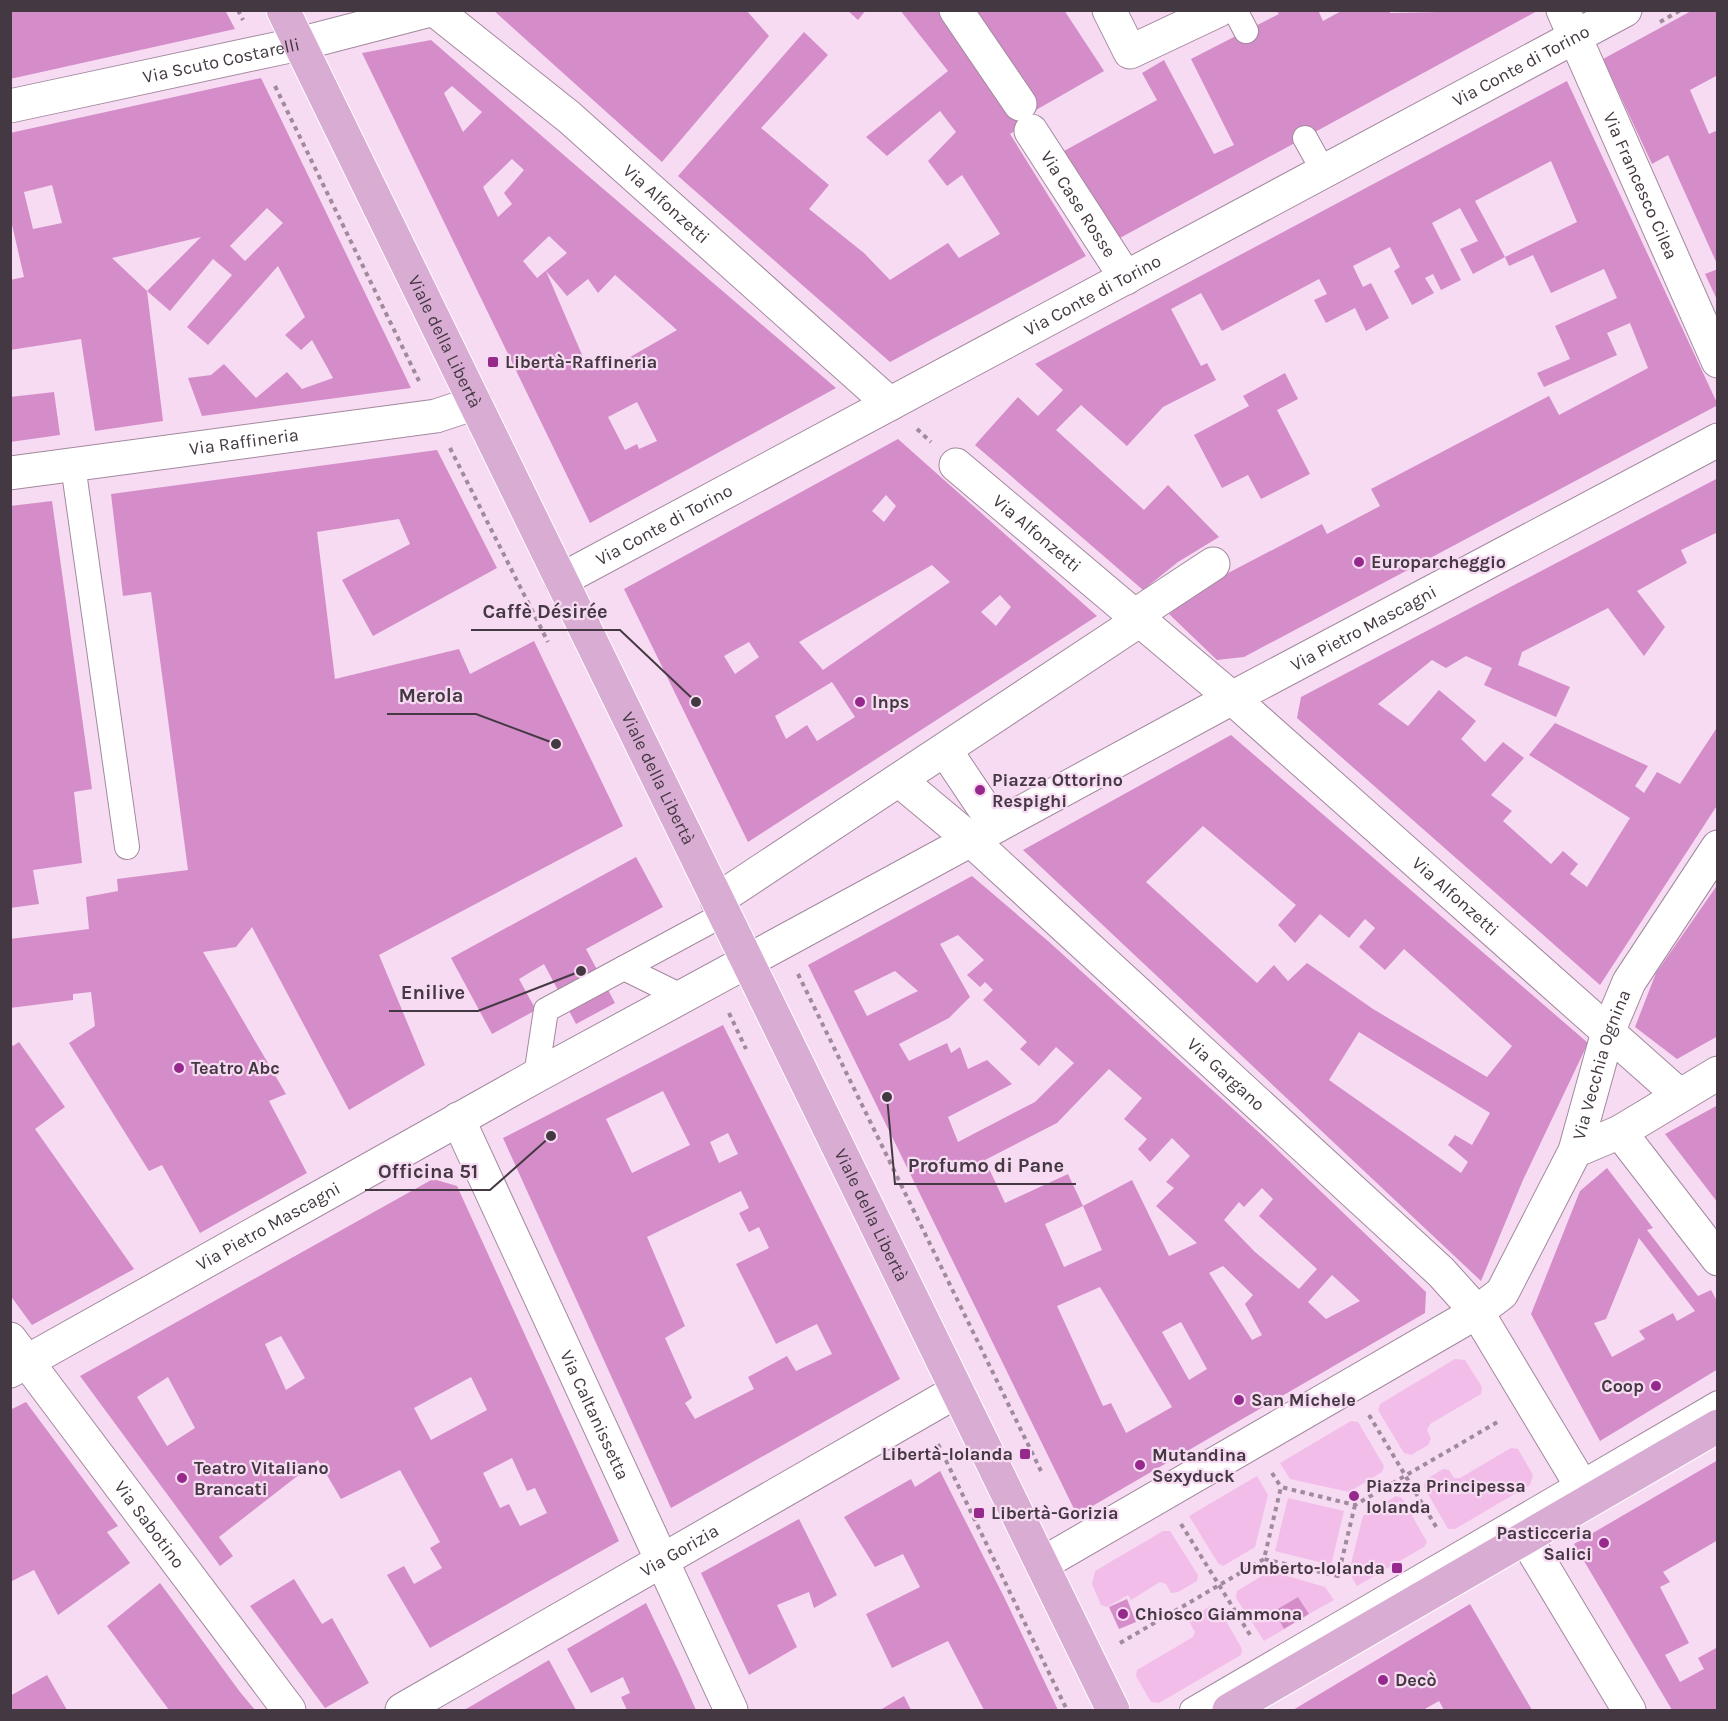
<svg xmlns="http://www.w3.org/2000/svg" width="1728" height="1721" font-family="Karla,sans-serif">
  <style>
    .green { fill: #f2bde9 }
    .building { fill: #d48dc9; fill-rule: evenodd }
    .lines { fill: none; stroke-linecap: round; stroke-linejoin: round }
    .lane-casing { stroke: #a2899e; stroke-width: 26 }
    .street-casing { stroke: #a2899e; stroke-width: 35 }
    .primary-casing { stroke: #fff; stroke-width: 35 }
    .path { stroke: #9f8b9b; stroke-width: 4; stroke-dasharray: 4.5 4.5; stroke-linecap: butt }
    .lane { stroke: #fff; stroke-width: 24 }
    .street { stroke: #fff; stroke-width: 33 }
    .primary { stroke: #d9acd3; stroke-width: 33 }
    .poi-dot { fill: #962a8c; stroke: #f7dbf2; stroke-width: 2 }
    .labels { text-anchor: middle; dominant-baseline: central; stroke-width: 4.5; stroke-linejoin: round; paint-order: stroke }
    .street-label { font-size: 18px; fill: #443942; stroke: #f7dbf2 }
    .poi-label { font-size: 18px; font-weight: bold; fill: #443942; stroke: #f7dbf2; text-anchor: start }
    .leader { fill: none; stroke: #443942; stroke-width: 2 }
    .callout-dot { fill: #443942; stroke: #f7dbf2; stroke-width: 2 }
    .callout-label { font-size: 20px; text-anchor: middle; font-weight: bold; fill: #443942; stroke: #f7dbf2; stroke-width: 4.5; stroke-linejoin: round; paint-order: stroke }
  </style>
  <rect width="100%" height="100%" fill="#f7dbf2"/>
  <!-- green -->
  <g class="green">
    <path d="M1455 1359 1465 1360 1482 1387 1481 1394 1430 1424 1427 1430 1431 1439 1428 1445 1411 1455 1404 1453 1378 1410 1380 1404Z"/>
    <path d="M1351 1421 1358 1422 1384 1466 1382 1472 1349 1492 1290 1479 1280 1463Z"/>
    <path d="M1511 1448 1518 1449 1533 1475 1530 1485 1455 1529H1448L1424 1487 1425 1480 1443 1469 1449 1470 1454 1478H1460Z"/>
    <path d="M1257 1476 1268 1495 1255 1547 1223 1566 1218 1563 1189 1516Z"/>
    <path d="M1396 1496 1402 1498 1427 1542 1424 1547 1357 1586 1349 1572 1363 1516Z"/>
    <path d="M1288 1498 1344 1511 1331 1565 1275 1551Z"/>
    <path d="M1163 1531H1170L1198 1575 1197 1581 1178 1592 1171 1593 1166 1584 1160 1582 1131 1600 1128 1595 1107 1607 1101 1605 1092 1584 1095 1571Z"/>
    <path d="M1270 1571 1325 1587 1334 1600 1309 1614 1298 1597 1274 1611 1284 1629 1264 1641 1236 1598 1237 1591Z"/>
    <path d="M1210 1606 1218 1607 1242 1649 1241 1655 1159 1703 1151 1702 1136 1676 1137 1670 1193 1637 1195 1632 1190 1623 1193 1617Z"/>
  </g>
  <!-- building -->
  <g class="building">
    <path d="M10 10H225L235 29 10 79Z"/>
    <path d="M493 10H746L769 36 662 162Z"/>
    <path d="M847 10H866L858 20Z"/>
    <path d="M900 10H945L1022 126 1010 134 1086 256 890 362 678 176 804 32 828 55 761 128 829 185 809 209 864 253 890 280 948 243 959 258 1000 234 962 175 947 186 928 161 956 132 940 111 887 156 866 137 948 71Z"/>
    <path d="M971 10H1064L1104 71 1036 110Z"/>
    <path d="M1276 10H1318L1323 21 1343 10H1389L1390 13 1539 10 1120 238 1064 151 1157 100 1142 73 1164 60 1214 154 1234 145 1191 59 1279 14Z"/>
    <path d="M1693 10H1718V75L1690 90 1709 134 1718 130V266L1668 155 1652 164 1603 59Z"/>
    <path d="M431 40 573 163 836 388 590 523 362 53ZM452 86 482 112 463 132 444 93ZM512 159 524 170 504 193 512 204 498 217 483 187ZM549 236 567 253 537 278 523 261ZM546 271 567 296 588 279 598 293 615 275 677 330 611 368 606 355 586 364ZM637 402 657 441 639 449 637 444 625 450 608 417Z"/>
    <path d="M261 78 411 388 202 416 188 378 211 375 224 364 256 398 287 372 302 389 333 378 312 340 301 350 285 335 305 317 278 266 208 345 187 327 232 275 213 259 170 311 147 291 201 237 112 258 147 291 163 421 95 431 81 339 10 350V280L24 277 10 216V133ZM52 185 62 223 33 229 24 192ZM267 208 283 223 245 261 230 246Z"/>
    <path d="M1567 81 1718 405 1244 657 1217 660 1169 614 1209 583 1322 524 1327 534 1380 506 1371 489 1549 396 1559 415 1648 368 1630 323 1607 333 1617 355 1544 387 1537 373 1570 359 1555 326 1617 298 1604 269 1551 293 1533 255 1509 266 1505 257 1577 222 1551 161 1475 201 1505 257 1473 274 1460 249 1478 241 1460 208 1432 223 1461 280 1441 290 1433 274 1425 278 1434 293 1412 305 1394 271 1400 267 1390 247 1353 266 1363 287 1371 283 1389 318 1366 331 1355 308 1326 323 1314 300 1327 294 1319 279 1222 331 1201 293 1171 309 1201 366 1207 363 1216 380 1163 407 1127 446 1081 405 1056 430 1144 510 1168 485 1219 537 1178 562 1143 590 975 445 1018 397 1038 416 1063 390 1035 364Z"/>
    <path d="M1718 269V302L1705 274Z"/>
    <path d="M1285 373 1298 399 1277 410 1310 474 1261 499 1248 475 1222 488 1194 435 1249 406 1243 396Z"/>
    <path d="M54 392 60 435 10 442V397Z"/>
    <path d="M898 439 1097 616 748 842 624 589ZM886 495 896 506 884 522 872 511ZM932 565 950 582 823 670 799 642ZM1000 595 1011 607 996 626 981 612ZM749 642 759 657 735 674 724 656ZM832 682 855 717 817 741 807 725 786 739 775 716Z"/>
    <path d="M437 450 497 568 373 636 342 580 410 544 399 519 317 532 335 679 459 649 470 674 534 641 623 826 379 955 425 1065 349 1110 252 927 236 947 203 952 286 1094 269 1101 307 1173 200 1233 162 1165 149 1171 69 1043 95 1026 91 992 73 994V1000L10 1008V939L89 929 86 897 118 891 117 879 188 870 151 592 123 596 111 494Z"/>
    <path d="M1718 478V532L1681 550 1687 563 1637 591 1665 627 1644 656 1608 608 1522 652 1518 665 1570 687 1556 717 1484 685 1492 668 1466 656 1446 668 1432 660 1378 704 1408 726 1439 690 1476 721 1461 739 1485 762 1503 742 1524 758 1491 795 1512 811 1503 821 1551 864 1563 851 1578 864 1570 874 1587 887 1630 818 1529 755 1555 723 1648 766 1635 786 1644 793 1657 772 1680 784 1718 726V804L1600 985 1297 718 1301 697Z"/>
    <path d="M52 501 92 789 74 792 82 863 33 870 39 904 10 908V506Z"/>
    <path d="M1231 735 1588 1043 1523 1180 1481 1281 1023 850ZM1203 826 1296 905 1278 925 1295 943 1320 914 1349 938 1365 919 1375 928 1359 947 1385 970 1404 949 1512 1046 1487 1077 1373 1009 1307 963 1288 981 1274 965 1257 983 1146 882ZM1359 1032 1490 1113 1472 1145 1455 1135 1448 1145 1468 1162 1461 1173 1329 1080Z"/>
    <path d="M636 857 663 907 586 949 615 1003 576 1024 544 964 519 979 536 1010 492 1034 451 958Z"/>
    <path d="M972 876 1048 941 1264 1137 1426 1292 1425 1313 1077 1515 808 965ZM958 935 984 960 967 975 980 987 985 982 993 990 983 1000 1027 1042 1020 1049 1039 1066 1056 1047 1074 1063 1035 1102 958 1142 948 1117 1012 1084 987 1060 968 1069 960 1047 951 1053 947 1043 909 1061 899 1044 949 1018 970 997 940 944ZM895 971 918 991 867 1016 854 991ZM1109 1069 1142 1098 1124 1119 1147 1139 1138 1149 1150 1162 1172 1138 1190 1156 1166 1182 1174 1188 1156 1206 1197 1243 1169 1256 1132 1180 1083 1206 1102 1250 1064 1267 1045 1224 1083 1206 1068 1174 1005 1203 985 1160 1057 1123ZM1262 1188 1273 1199 1259 1216 1317 1269 1299 1289 1255 1252 1224 1220 1239 1202 1244 1207ZM1223 1266 1253 1295 1245 1304 1262 1335 1252 1340 1209 1273ZM1332 1275 1360 1301 1326 1319 1308 1302ZM1100 1287 1172 1407 1126 1433 1111 1403 1103 1406 1057 1306ZM1181 1322 1207 1369 1189 1380 1162 1332Z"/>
    <path d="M1718 884V1036L1677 1059 1635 1027 1656 973Z"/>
    <path d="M723 1025 900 1379 671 1508 503 1138ZM663 1091 690 1145 632 1173 606 1119ZM728 1133 738 1154 719 1163 710 1142ZM741 1191 749 1208 739 1213 749 1232 759 1227 769 1248 736 1264 776 1344 817 1324 832 1354 796 1371 787 1356 748 1377 754 1389 695 1419 685 1403 692 1398 665 1338 685 1326 647 1237Z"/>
    <path d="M19 1042 65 1107 35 1129 134 1269 32 1325 10 1295V1043L13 1046Z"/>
    <path d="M1718 1105V1203L1665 1134Z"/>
    <path d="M1607 1168 1653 1228 1647 1230 1698 1296 1711 1290 1718 1303V1369L1600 1441 1531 1314 1580 1191ZM1639 1238 1695 1311 1677 1321 1673 1313 1639 1331 1645 1339 1612 1357 1594 1323 1606 1319Z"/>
    <path d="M433 1179 457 1186 619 1541 430 1648 387 1575 404 1566 414 1584 442 1568 430 1548 440 1542 400 1470 341 1499 318 1460 219 1537 233 1556 220 1566 80 1376ZM281 1336 305 1378 286 1390 265 1344ZM168 1377 195 1428 167 1446 137 1397ZM471 1377 487 1410 431 1440 414 1408ZM512 1458 527 1491 535 1488 547 1513 520 1526 509 1504 500 1508 483 1473Z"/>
    <path d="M26 1402 118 1526 107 1532 130 1563 58 1615 34 1570 10 1582V1410Z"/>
    <path d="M1718 1460V1540L1663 1572 1670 1582 1660 1587 1689 1643 1665 1655 1680 1682 1704 1669 1698 1658 1718 1647V1710H1672L1574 1544Z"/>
    <path d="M940 1471 1004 1597 1058 1710H984L948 1641 892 1668 866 1614 920 1587 903 1554 875 1567 844 1517 911 1479 915 1487Z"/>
    <path d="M799 1519 837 1595 814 1608 809 1592 777 1605 797 1647 749 1675 701 1573Z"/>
    <path d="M294 1579 322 1624 332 1618 369 1683 325 1708 250 1606Z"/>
    <path d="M160 1583 240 1692 255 1710H169L107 1626Z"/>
    <path d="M1298 1597 1309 1614 1284 1629 1274 1611Z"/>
    <path d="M1127 1599 1136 1622 1119 1629 1109 1607Z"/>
    <path d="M646 1603 679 1672 696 1710H627L621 1697 630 1693 623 1677 591 1693 567 1649Z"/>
    <path d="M1470 1604 1532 1710H1444L1439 1701 1423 1710H1293Z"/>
    <path d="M549 1660 576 1710H464L473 1705Z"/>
    <path d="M47 1675 67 1710H10V1696Z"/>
    <path d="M904 1696 911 1710H880Z"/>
  </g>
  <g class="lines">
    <!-- lane casing -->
    <g class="lane-casing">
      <g id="lane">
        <path d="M1235 10 1246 31"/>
        <path d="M1305 138 1324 172"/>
        <path d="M73 465 127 847"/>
        <path d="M624 968 683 997"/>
        <path d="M536 1076 546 1010 724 914"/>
        <path d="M1192 1710 1718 1403"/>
      </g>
    </g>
    <!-- street casing -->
    <g class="street-casing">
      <g id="street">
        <path id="s1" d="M435 10 569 117 890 404"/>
        <path d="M956 10 1020 104"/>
        <path d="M1109 10 1130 52 1219 10"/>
        <path id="s2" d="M1563 10 1718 361"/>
        <path id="s3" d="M10 106 299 44 430 10"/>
        <path id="s4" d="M1031 131 1126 278"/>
        <path id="s5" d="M956 465 1232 698 1678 1094"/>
        <path id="s6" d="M10 473 436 416 475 403"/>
        <path id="s7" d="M561 580 1625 10"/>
        <path d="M1134 616 1213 564"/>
        <path d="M945 750 996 826"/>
        <path id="s8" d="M899 780 971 840 1441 1272 1477 1312 1590 1500"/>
        <path d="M717 900 1140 620"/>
        <path id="s9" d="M458 1119 731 1710"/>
        <path d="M1620 1132 1718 1259"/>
        <path d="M1575 1151 1620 1132 1718 1073"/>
        <path id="s10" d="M10 1339 289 1710"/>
        <path id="s11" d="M10 1371 536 1076 1232 698 1718 440"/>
        <path d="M1525 1537 1629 1710"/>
        <path id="s12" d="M1042 1564 1477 1312 1502 1293 1575 1151 1608 1032 1629 982 1718 847"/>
        <path id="s13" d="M402 1710 957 1391"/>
      </g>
    </g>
    <!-- primary casing -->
    <g class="primary-casing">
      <g id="primary">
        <path id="s14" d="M283 10 1113 1710"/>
        <path d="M1229 1710 1718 1426"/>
      </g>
    </g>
    <!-- path -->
    <g class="path">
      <path d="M238 10 243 20"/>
      <path d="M1660 22 1681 10"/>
      <path d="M275 86 419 381"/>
      <path d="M917 429 931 442"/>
      <path d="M450 448 548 642"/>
      <path d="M798 974 1041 1471"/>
      <path d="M729 1013 746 1049"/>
      <path d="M1369 1415 1438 1530"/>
      <path d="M938 1444 1067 1710"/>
      <path d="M1272 1473 1281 1487"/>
      <path d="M1355 1505 1338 1576 1264 1559 1281 1487 1355 1505 1501 1420"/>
      <path d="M1181 1524 1252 1638"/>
      <path d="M1120 1643 1264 1559"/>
    </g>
    <!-- lane -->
    <use href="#lane" class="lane"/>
    <!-- street -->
    <use href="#street" class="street"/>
    <!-- primary -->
    <use href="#primary" class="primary"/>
  </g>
  <!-- markers -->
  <g class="poi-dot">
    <rect x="487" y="356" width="12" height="12" rx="3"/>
    <circle cx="1359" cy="562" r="6"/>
    <circle cx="860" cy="702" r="6"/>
    <circle cx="980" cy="790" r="6"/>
    <circle cx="179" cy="1068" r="6"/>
    <circle cx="1656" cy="1386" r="6"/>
    <circle cx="1239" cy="1400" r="6"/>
    <rect x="1019" y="1448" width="12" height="12" rx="3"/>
    <circle cx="1140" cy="1465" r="6"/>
    <circle cx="182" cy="1478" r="6"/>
    <circle cx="1354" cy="1496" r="6"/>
    <rect x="973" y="1507" width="12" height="12" rx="3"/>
    <circle cx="1604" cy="1543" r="6"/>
    <rect x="1391" y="1562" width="12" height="12" rx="3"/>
    <circle cx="1123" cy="1614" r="6"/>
    <circle cx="1383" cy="1680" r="6"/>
  </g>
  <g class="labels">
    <!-- street labels -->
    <g class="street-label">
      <text stroke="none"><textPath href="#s3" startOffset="216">Via Scuto Costarelli</textPath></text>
      <text stroke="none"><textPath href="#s7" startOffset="1089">Via Conte di Torino</textPath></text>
      <text stroke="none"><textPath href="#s2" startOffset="192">Via Francesco Cilea</textPath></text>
      <text stroke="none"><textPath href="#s1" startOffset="302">Via Alfonzetti</textPath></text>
      <text stroke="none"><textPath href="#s4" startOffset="87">Via Case Rosse</textPath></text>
      <text stroke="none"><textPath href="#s7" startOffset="603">Via Conte di Torino</textPath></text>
      <text stroke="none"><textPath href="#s14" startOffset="369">Viale della Libertà</textPath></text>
      <text stroke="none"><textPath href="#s6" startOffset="236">Via Raffineria</textPath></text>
      <text stroke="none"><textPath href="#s7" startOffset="117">Via Conte di Torino</textPath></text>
      <text stroke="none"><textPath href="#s5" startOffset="106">Via Alfonzetti</textPath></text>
      <text stroke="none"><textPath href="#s11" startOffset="1544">Via Pietro Mascagni</textPath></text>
      <text stroke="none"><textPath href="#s14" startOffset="855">Viale della Libertà</textPath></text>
      <text stroke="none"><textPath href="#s5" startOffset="660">Via Alfonzetti</textPath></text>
      <text stroke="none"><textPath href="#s12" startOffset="784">Via Vecchia Ognina</textPath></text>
      <text stroke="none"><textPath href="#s8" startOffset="440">Via Gargano</textPath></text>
      <text stroke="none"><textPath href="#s14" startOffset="1341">Viale della Libertà</textPath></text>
      <text stroke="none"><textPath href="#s11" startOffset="296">Via Pietro Mascagni</textPath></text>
      <text stroke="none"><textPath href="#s9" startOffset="326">Via Caltanissetta</textPath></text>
      <text stroke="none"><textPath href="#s10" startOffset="232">Via Sabotino</textPath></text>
      <text stroke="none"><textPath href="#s13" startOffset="320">Via Gorizia</textPath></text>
    </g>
    <!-- poi labels -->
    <g class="poi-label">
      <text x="505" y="362">Libertà-Raffineria</text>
      <text x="1371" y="562">Europarcheggio</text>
      <text x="872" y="702">Inps</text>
      <text x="992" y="780">Piazza Ottorino<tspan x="992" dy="21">Respighi</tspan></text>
      <text x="191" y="1068">Teatro Abc</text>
      <text x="1644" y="1386" text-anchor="end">Coop</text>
      <text x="1251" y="1400">San Michele</text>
      <text x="1013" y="1454" text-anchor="end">Libertà-Iolanda</text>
      <text x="1152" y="1455">Mutandina<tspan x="1152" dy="21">Sexyduck</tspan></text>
      <text x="194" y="1468">Teatro Vitaliano<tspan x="194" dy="21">Brancati</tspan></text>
      <text x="1366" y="1486">Piazza Principessa<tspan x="1366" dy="21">Iolanda</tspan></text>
      <text x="991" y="1513">Libertà-Gorizia</text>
      <text x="1592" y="1533" text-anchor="end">Pasticceria<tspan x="1592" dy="21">Salici</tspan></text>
      <text x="1385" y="1568" text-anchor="end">Umberto-Iolanda</text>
      <text x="1135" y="1614">Chiosco Giammona</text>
      <text x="1395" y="1680">Decò</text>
    </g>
  </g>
  <!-- callouts -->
  <path class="leader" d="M696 702L620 630H471M556 744L476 714H387M581 971L478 1011H389M887 1097L895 1184H1076M551 1136L490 1190H365"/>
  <g class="callout-dot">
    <circle cx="696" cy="702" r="6"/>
    <circle cx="556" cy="744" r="6"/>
    <circle cx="581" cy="971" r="6"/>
    <circle cx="887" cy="1097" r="6"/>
    <circle cx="551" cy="1136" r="6"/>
  </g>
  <g class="callout-label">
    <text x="545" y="618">Caffè Désirée</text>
    <text x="431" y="702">Merola</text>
    <text x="433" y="999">Enilive</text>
    <text x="986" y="1172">Profumo di Pane</text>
    <text x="428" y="1178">Officina 51</text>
  </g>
  <!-- border -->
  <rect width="1728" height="1721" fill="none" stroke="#443942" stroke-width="24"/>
</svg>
